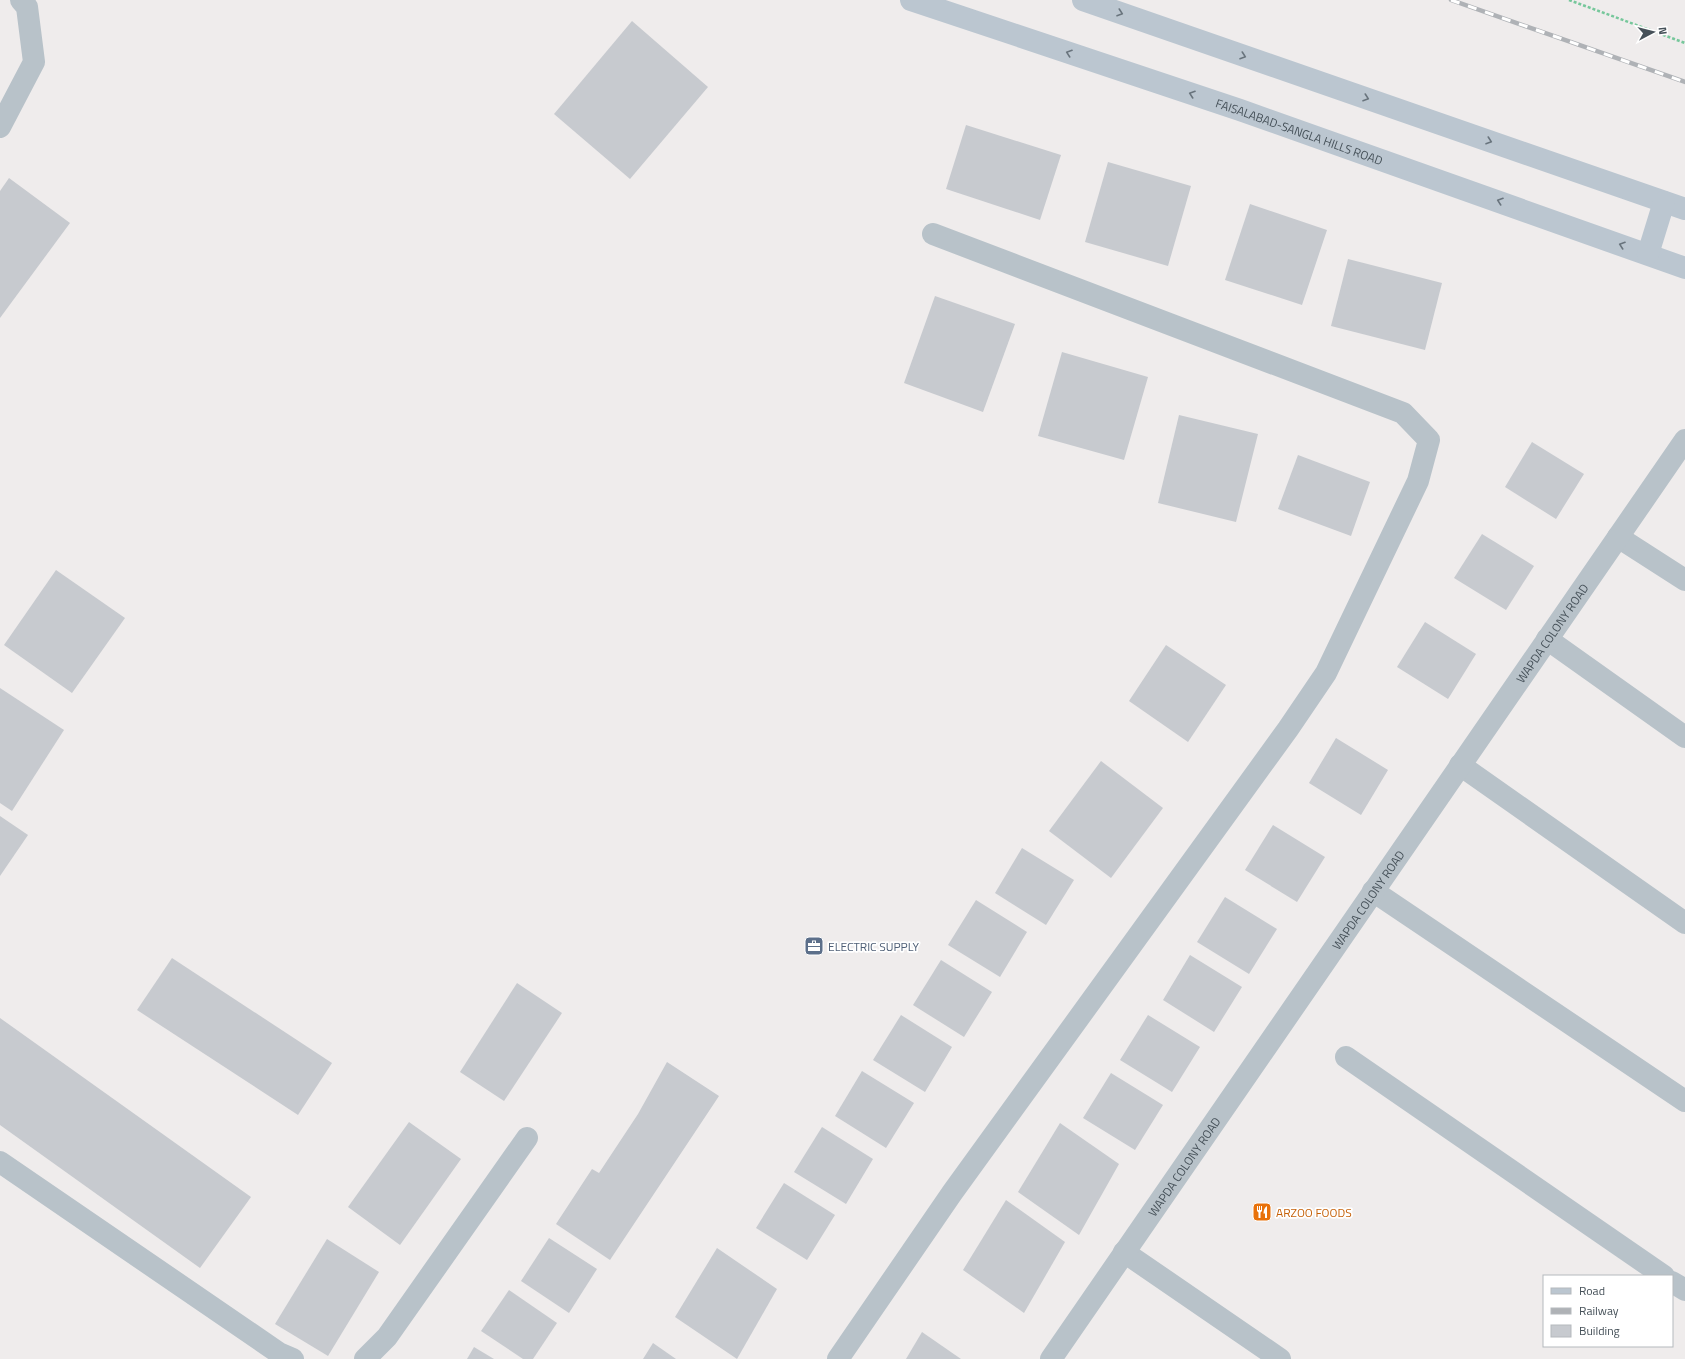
<svg xmlns="http://www.w3.org/2000/svg" width="1685" height="1359" font-family="'Titillium Web',sans-serif">
  <style>
    .building { fill: #c7cacf }
    .lines { fill: none; stroke-linecap: round; stroke-linejoin: round }
    .path { stroke: #76c79b; stroke-width: 2.5; stroke-dasharray: 3 2; stroke-linecap: butt }
    .minor { stroke: #b8c2c9; stroke-width: 22 }
    .secondary { stroke: #bbc6d0; stroke-width: 22 }
    .rail-casing { stroke: #afb2b6; stroke-width: 4.5 }
    .rail { stroke: #fff; stroke-width: 3; stroke-dasharray: 9; stroke-linecap: butt }
    .oneway { stroke: #69747d }
    .labels { text-anchor: middle; dominant-baseline: central; stroke-width: 3.5; stroke-linejoin: round; paint-order: stroke }
    .street-label { font-size: 12px; fill: #465159; stroke: #fff }
    .service-label { font-size: 12px; fill: #4e5e75; stroke: #fff; text-anchor: start }
    .food-label { font-size: 12px; fill: #c56008; stroke: #fff; text-anchor: start }
  </style>
  <rect width="100%" height="100%" fill="#efecec"/>
  <!-- building -->
  <g class="building">
    <path d="M632 21 708 87 630 179 554 114Z"/>
    <path d="M966 125 1061 155 1040 220 946 189Z"/>
    <path d="M1108 162 1191 186 1168 266 1085 242Z"/>
    <path d="M9 178 70 223 0 318V191Z"/>
    <path d="M1250 204 1327 230 1302 305 1225 280Z"/>
    <path d="M1348 259 1442 283 1425 350 1331 326Z"/>
    <path d="M935 296 1015 324 983 412 904 383Z"/>
    <path d="M1062 352 1148 377 1124 460 1038 436Z"/>
    <path d="M1179 415 1258 434 1236 522 1158 503Z"/>
    <path d="M1532 442 1584 474 1556 519 1505 487Z"/>
    <path d="M1298 455 1370 482 1351 536 1278 509Z"/>
    <path d="M1482 534 1534 566 1506 610 1454 578Z"/>
    <path d="M56 570 125 618 72 693 4 645Z"/>
    <path d="M1425 622 1476 654 1448 699 1397 667Z"/>
    <path d="M1166 645 1226 685 1188 742 1129 701Z"/>
    <path d="M0 688 64 730 12 811 0 803Z"/>
    <path d="M1336 738 1388 770 1361 815 1309 783Z"/>
    <path d="M1101 761 1163 808 1111 878 1049 831Z"/>
    <path d="M0 816 28 835 0 876Z"/>
    <path d="M1273 825 1325 857 1297 902 1245 870Z"/>
    <path d="M1022 848 1074 880 1046 925 995 893Z"/>
    <path d="M1225 897 1277 929 1249 974 1197 942Z"/>
    <path d="M976 900 1027 932 1000 977 948 945Z"/>
    <path d="M1190 955 1242 987 1214 1032 1163 1000Z"/>
    <path d="M172 958 332 1063 298 1115 137 1010Z"/>
    <path d="M941 960 992 992 964 1037 913 1005Z"/>
    <path d="M517 983 562 1013 504 1101 460 1072Z"/>
    <path d="M901 1015 952 1047 925 1092 873 1060Z"/>
    <path d="M1148 1015 1200 1047 1172 1092 1120 1060Z"/>
    <path d="M0 1018 251 1197 200 1268 0 1125Z"/>
    <path d="M667 1062 719 1096 610 1260 556 1224 592 1169 599 1173 638 1114Z"/>
    <path d="M862 1071 914 1103 886 1148 835 1116Z"/>
    <path d="M1111 1073 1163 1105 1135 1150 1083 1118Z"/>
    <path d="M409 1122 461 1159 400 1245 348 1207Z"/>
    <path d="M1060 1123 1119 1164 1079 1235 1018 1192Z"/>
    <path d="M822 1127 873 1159 846 1204 794 1172Z"/>
    <path d="M784 1183 835 1215 807 1260 756 1228Z"/>
    <path d="M1006 1200 1065 1242 1024 1313 963 1270Z"/>
    <path d="M549 1238 597 1269 569 1313 521 1281Z"/>
    <path d="M327 1239 379 1272 328 1356 275 1324Z"/>
    <path d="M717 1248 777 1289 737 1359 675 1317Z"/>
    <path d="M509 1290 557 1323 533 1359H523L481 1331Z"/>
    <path d="M922 1332 961 1359H906Z"/>
    <path d="M653 1343 676 1359H643Z"/>
    <path d="M474 1347 494 1359H467Z"/>
  </g>
  <g class="lines">
    <!-- path -->
    <path class="path" d="M1569 0 1685 43"/>
    <!-- minor -->
    <g class="minor">
      <path d="M0 127 34 62 27 7 21 0"/>
      <path d="M1618 537 1685 580"/>
      <path d="M1547 639 1685 737"/>
      <path d="M1460 765 1685 923"/>
      <path d="M1373 891 1685 1101"/>
      <path d="M1346 1057 1664 1276"/>
      <path d="M0 1162 279 1353 293 1359"/>
      <path d="M1124 1252 1280 1359"/>
      <path d="M1672 1282 1685 1290"/>
      <path d="M365 1359 387 1337 527 1138"/>
      <path d="M838 1359 952 1193 1288 729 1326 673 1418 481 1429 440 1403 413 933 234"/>
      <path id="s1" d="M1051 1359 1685 440"/>
    </g>
    <!-- secondary -->
    <g class="secondary">
      <path id="s2" d="M911 0 1240 110 1685 268"/>
      <path d="M1083 0 1685 209"/>
      <path d="M1648 254 1664 202"/>
    </g>
    <!-- rail casing -->
    <g class="rail-casing">
      <path id="rail" d="M1451 0 1685 82"/>
    </g>
    <!-- rail -->
    <use href="#rail" class="rail"/>
  </g>
  <!-- one-way arrows -->
  <defs><path id="oneway-chevron" d="M-2-3.5L2.5 0L-2 3.5" fill="none" stroke-width="1.6" stroke-linecap="round" stroke-linejoin="round"/></defs>
  <g class="oneway">
    <use href="#oneway-chevron" transform="translate(1120 13) rotate(19)"/>
    <use href="#oneway-chevron" transform="translate(1069 53) rotate(-161)"/>
    <use href="#oneway-chevron" transform="translate(1243 56) rotate(19)"/>
    <use href="#oneway-chevron" transform="translate(1192 94) rotate(-161)"/>
    <use href="#oneway-chevron" transform="translate(1366 98) rotate(19)"/>
    <use href="#oneway-chevron" transform="translate(1489 141) rotate(19)"/>
    <use href="#oneway-chevron" transform="translate(1500 201) rotate(-161)"/>
    <use href="#oneway-chevron" transform="translate(1622 245) rotate(-161)"/>
  </g>
  <!-- icons -->
  <defs>
    <g id="office-square" transform="scale(1)"><rect x="-9" y="-9" width="18" height="18" rx="4" fill="#5c6f8a" stroke="#fff"/><path d="M-6-3h4V-5.5h4V-3h4V5H-6ZM-1-4.5V-3h2v-1.5ZM-6 0V1H6V0Z" fill="#fff"/></g>
    <g id="restaurant-square" transform="scale(1)"><rect x="-9" y="-9" width="18" height="18" rx="4" fill="#e8710a" stroke="#fff"/><path d="M-5-6h1v4h1v-4h1v4h1v-4h1v5L-1.5 .5V6h-2V.5L-5-1ZM5-6V6H3V1.5H1.5Q1.5-4 5-6Z" fill="#fff"/></g>
  </defs>
  <g fill-rule="evenodd">
    <use href="#office-square" x="814" y="946"/>
    <use href="#restaurant-square" x="1262" y="1212"/>
  </g>
  <g class="labels">
    <!-- street labels -->
    <g class="street-label">
      <text stroke="none"><textPath href="#s2" startOffset="410">FAISALABAD-SANGLA HILLS ROAD</textPath></text>
      <text stroke="none"><textPath href="#s1" startOffset="882">WAPDA COLONY ROAD</textPath></text>
      <text stroke="none"><textPath href="#s1" startOffset="558">WAPDA COLONY ROAD</textPath></text>
      <text stroke="none"><textPath href="#s1" startOffset="234">WAPDA COLONY ROAD</textPath></text>
    </g>
    <!-- service labels -->
    <g class="service-label">
      <text x="828" y="946">ELECTRIC SUPPLY</text>
    </g>
    <!-- food labels -->
    <g class="food-label">
      <text x="1276" y="1212">ARZOO FOODS</text>
    </g>
  </g>
  <!-- legend -->
  <rect x="1543" y="1275" width="130" height="72" fill="#ffffff" stroke="#b5b9bd"/>
  <rect x="1551" y="1288" width="20" height="6" fill="#bbc6d0" stroke="#b5b9bd"/>
  <text x="1579" y="1295" font-size="12" fill="#465159">Road</text>
  <rect x="1551" y="1308" width="20" height="6" fill="#afb2b6" stroke="#b5b9bd"/>
  <text x="1579" y="1315" font-size="12" fill="#465159">Railway</text>
  <rect x="1551" y="1325" width="20" height="12" fill="#c7cacf" stroke="#b5b9bd"/>
  <text x="1579" y="1335" font-size="12" fill="#465159">Building</text>
  <!-- north arrow -->
  <g transform="translate(1653 32) rotate(83)" stroke="#ffffff" stroke-width="3" paint-order="stroke">
  <path d="M0-3L7 15L0 10L-7 15Z" fill="#465159"/>
  <text y="-6" font-size="11" font-weight="bold" text-anchor="middle" fill="#465159">N</text>
  </g>
</svg>
